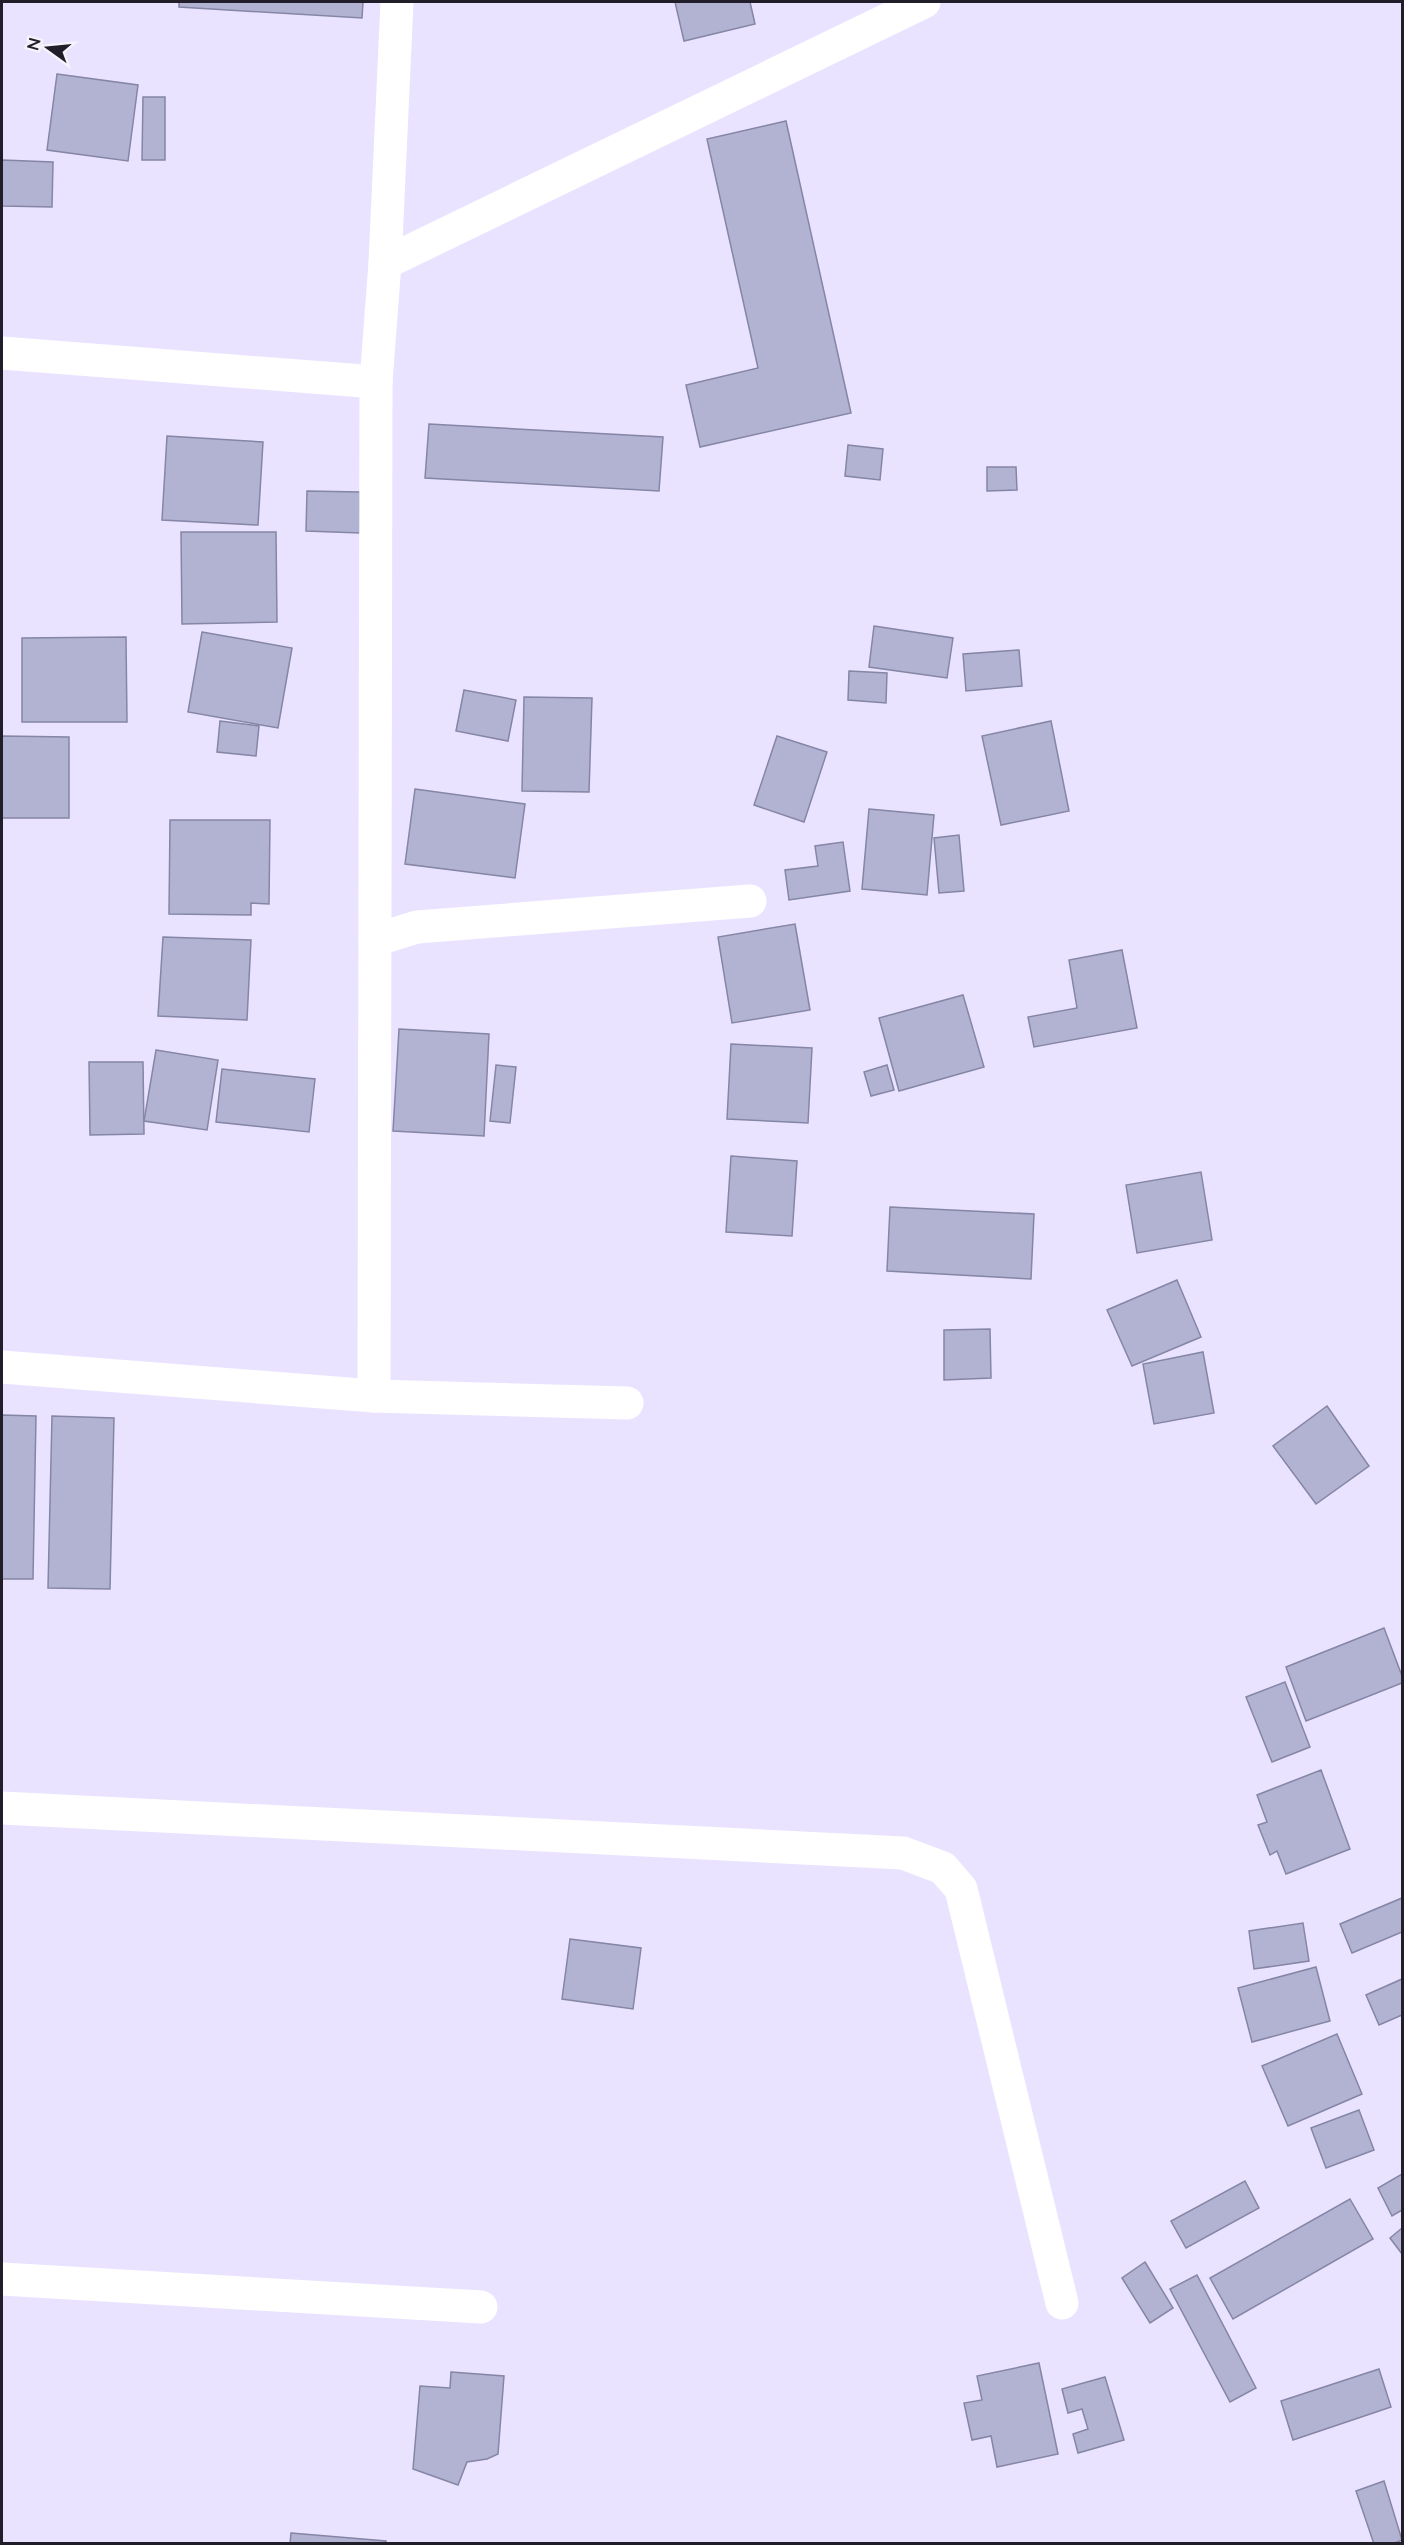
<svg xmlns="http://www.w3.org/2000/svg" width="1404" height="2545" font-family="Lato,sans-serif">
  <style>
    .building { fill: #b2b2d3; stroke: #8585a5; stroke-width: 1.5 }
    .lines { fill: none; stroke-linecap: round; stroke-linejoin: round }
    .minor { stroke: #fff; stroke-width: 33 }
  </style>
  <rect width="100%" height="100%" fill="#eae3ff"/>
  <!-- building -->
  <g class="building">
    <path d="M179 2H363L362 18 179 7Z"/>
    <path d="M675 2H750L755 24 684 41Z"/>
    <path d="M57 74 138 85 128 161 47 150Z"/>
    <path d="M143 97H165V160H142Z"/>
    <path d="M786 121 851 413 700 447 686 385 758 368 707 139Z"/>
    <path d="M2 160 53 162 52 207 2 206Z"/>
    <path d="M429 424 663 437 659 491 425 478Z"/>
    <path d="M167 436 263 442 258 525 162 520Z"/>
    <path d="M848 445 883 449 880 480 845 476Z"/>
    <path d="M987 467H1016L1017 490 987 491Z"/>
    <path d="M307 491 360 492V533L306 531Z"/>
    <path d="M181 532H276L277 622 182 624Z"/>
    <path d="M874 626 953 638 947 678 869 667Z"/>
    <path d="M202 632 292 648 278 728 188 712Z"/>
    <path d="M126 637 127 722H22V638Z"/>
    <path d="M1019 650 1022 686 966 691 963 654Z"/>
    <path d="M849 671 887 673 886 703 848 700Z"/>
    <path d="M464 690 516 700 508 741 456 731Z"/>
    <path d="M524 697 592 698 589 792 522 791Z"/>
    <path d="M220 721 259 726 256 756 217 752Z"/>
    <path d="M1051 721 1069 811 1001 825 982 736Z"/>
    <path d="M2 736 69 737V818H2Z"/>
    <path d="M777 736 827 752 804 822 754 805Z"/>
    <path d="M415 789 525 804 515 878 405 864Z"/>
    <path d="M869 809 934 815 927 895 862 889Z"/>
    <path d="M170 820H270L269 904 251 903V915L169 914Z"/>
    <path d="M959 835 964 891 939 893 934 838Z"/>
    <path d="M843 842 850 891 789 900 785 870 818 866 815 846Z"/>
    <path d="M795 924 810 1010 732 1023 718 937Z"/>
    <path d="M163 937 251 940 247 1020 158 1016Z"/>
    <path d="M1122 950 1137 1028 1034 1047 1028 1017 1077 1008 1069 960Z"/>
    <path d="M963 995 984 1067 899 1091 879 1018Z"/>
    <path d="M399 1029 489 1034 484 1136 393 1131Z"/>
    <path d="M731 1044 812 1048 808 1123 727 1119Z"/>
    <path d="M156 1050 218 1060 207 1130 144 1121Z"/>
    <path d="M89 1062H143L144 1134 90 1135Z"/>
    <path d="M496 1065 516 1067 510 1123 490 1121Z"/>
    <path d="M887 1065 894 1090 871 1096 864 1072Z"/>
    <path d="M222 1069 315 1079 309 1132 216 1122Z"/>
    <path d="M731 1156 797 1161 792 1236 726 1232Z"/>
    <path d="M1201 1172 1212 1240 1137 1253 1126 1185Z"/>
    <path d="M890 1207 1034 1214 1031 1279 887 1271Z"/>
    <path d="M1177 1280 1201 1337 1132 1366 1107 1310Z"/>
    <path d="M990 1329 991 1378 944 1380V1330Z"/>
    <path d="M1203 1352 1214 1413 1154 1424 1143 1364Z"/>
    <path d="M1327 1406 1369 1466 1316 1504 1273 1446Z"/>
    <path d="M2 1415 36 1416 33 1579H2Z"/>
    <path d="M52 1416 114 1418 110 1589 48 1588Z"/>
    <path d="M1384 1628 1402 1676V1683L1306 1721 1286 1667Z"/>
    <path d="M1285 1682 1310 1747 1272 1762 1246 1697Z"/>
    <path d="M1321 1770 1350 1849 1286 1874 1277 1851 1270 1855 1258 1825 1267 1822 1257 1795Z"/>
    <path d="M1402 1898V1932L1352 1953 1340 1924Z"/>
    <path d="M1303 1923 1309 1961 1254 1969 1249 1931Z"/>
    <path d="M570 1939 641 1948 633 2009 562 1999Z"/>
    <path d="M1316 1967 1330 2021 1252 2042 1238 1988Z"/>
    <path d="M1402 1979V2015L1379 2025 1366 1995Z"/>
    <path d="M1337 2034 1362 2094 1288 2126 1262 2066Z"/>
    <path d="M1359 2110 1374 2150 1326 2168 1311 2128Z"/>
    <path d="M1402 2174V2210L1392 2216 1378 2188Z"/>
    <path d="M1245 2181 1259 2208 1186 2248 1171 2221Z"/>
    <path d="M1350 2199 1373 2239 1233 2319 1210 2278Z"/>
    <path d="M1402 2228V2254L1390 2238Z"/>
    <path d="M1145 2262 1173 2308 1150 2323 1122 2278Z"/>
    <path d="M1197 2275 1256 2388 1230 2402 1170 2289Z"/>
    <path d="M1039 2363 1058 2454 997 2467 991 2436 972 2440 964 2403 982 2400 977 2376Z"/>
    <path d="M1379 2369 1391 2407 1293 2440 1281 2401Z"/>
    <path d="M451 2372 504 2376 498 2454 487 2459 467 2462 458 2485 413 2469 420 2386 450 2388Z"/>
    <path d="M1105 2377 1124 2440 1078 2453 1073 2434 1088 2429 1082 2409 1068 2413 1062 2389Z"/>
    <path d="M1384 2481 1402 2540 1392 2544H1374L1356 2491Z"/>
    <path d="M291 2533 386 2541V2544H290Z"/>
  </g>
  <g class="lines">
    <!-- minor -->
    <g class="minor">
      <path d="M385 263 924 2"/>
      <path d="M2 353 376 382"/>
      <path d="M375 940 417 927 750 901"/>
      <path d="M2 1367 374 1396 627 1403"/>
      <path d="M374 1396 376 382 385 263 397 2"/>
      <path d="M2 1808 903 1853 943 1868 961 1889 1062 2303"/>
      <path d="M2 2279 481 2307"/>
    </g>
  </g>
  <!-- border -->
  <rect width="1404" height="2545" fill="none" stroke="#211e2a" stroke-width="6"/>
  <!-- north arrow -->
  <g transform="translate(48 48) rotate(285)" stroke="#f6f4fb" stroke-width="4.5" paint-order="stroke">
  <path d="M0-4.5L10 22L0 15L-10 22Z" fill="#211e2a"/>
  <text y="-9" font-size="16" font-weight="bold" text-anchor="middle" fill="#211e2a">N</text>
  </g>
</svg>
